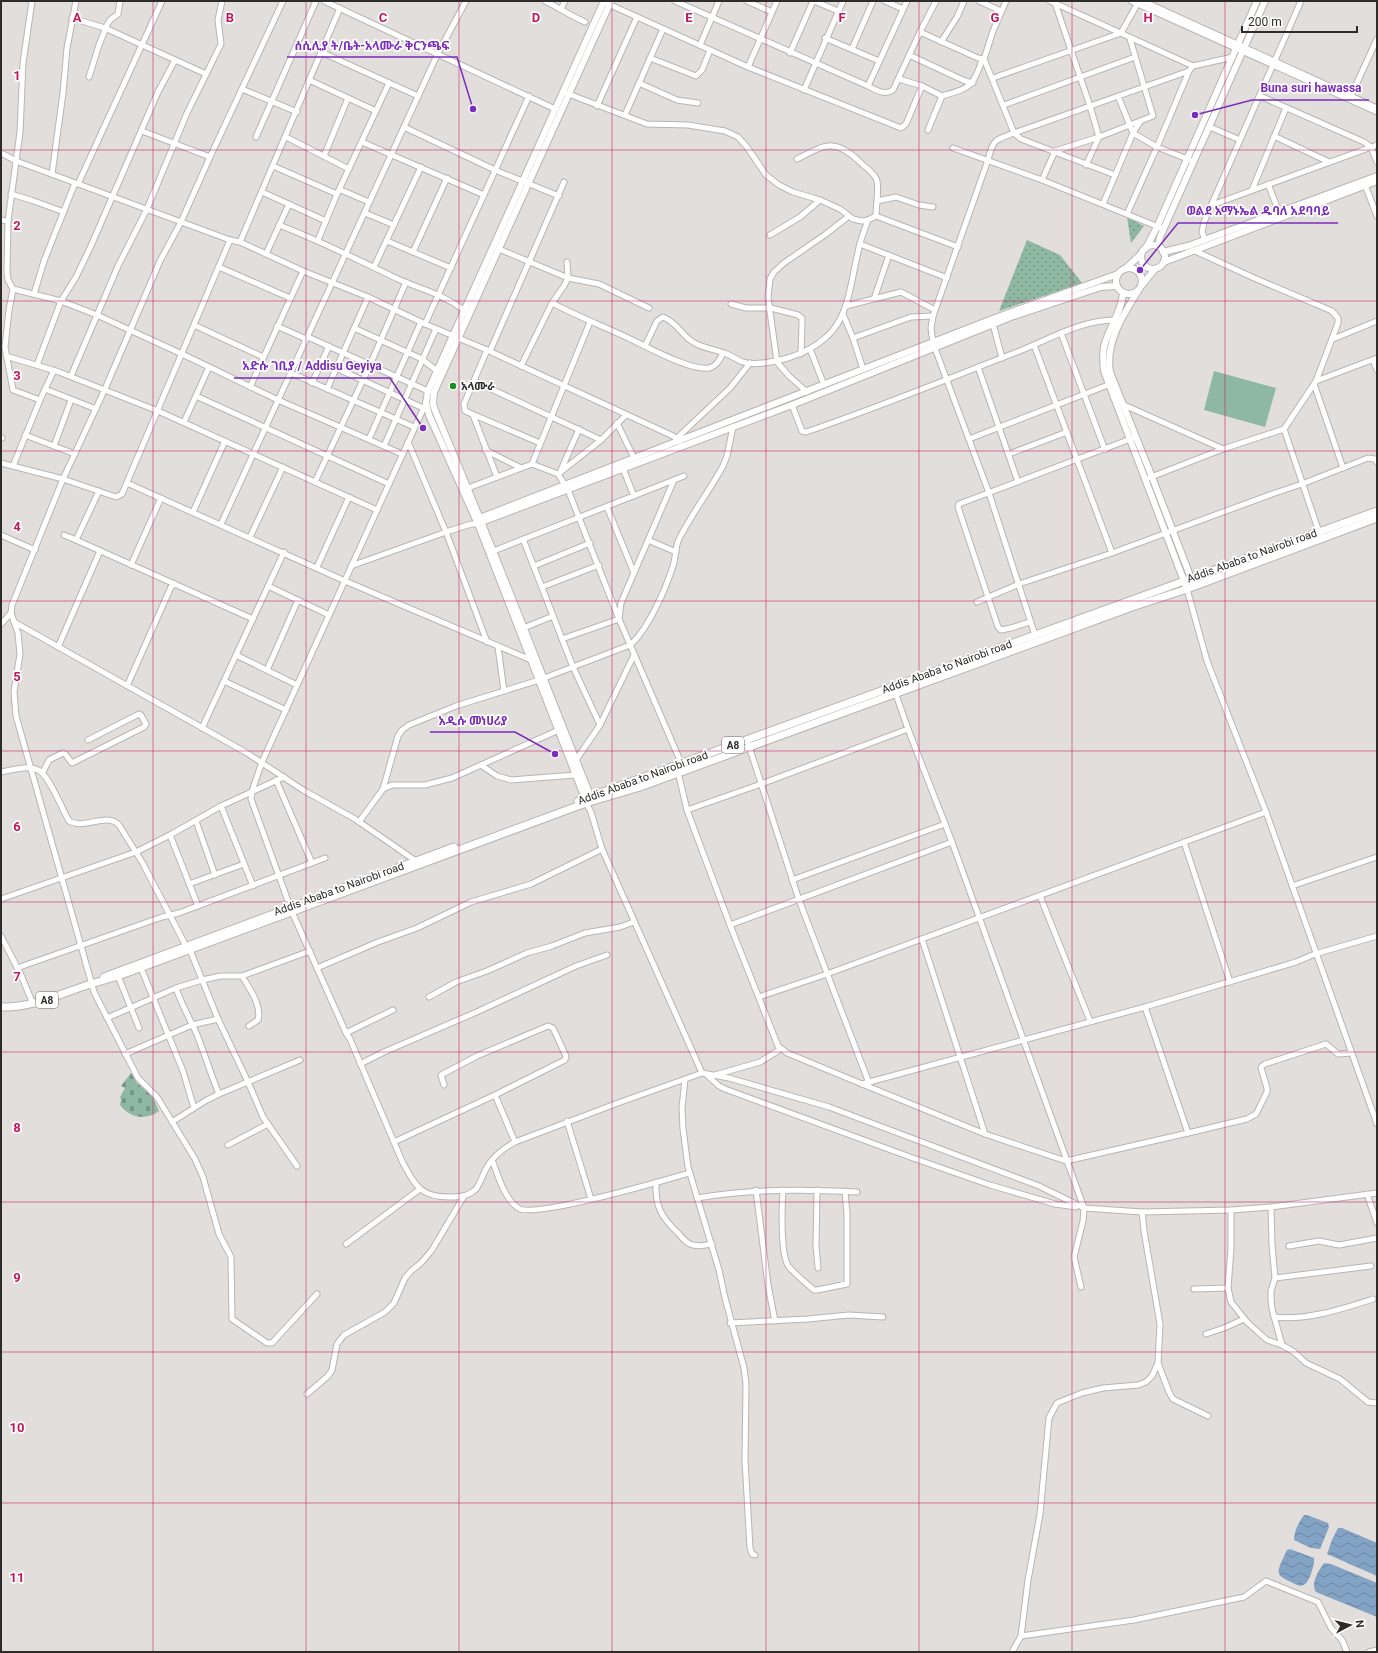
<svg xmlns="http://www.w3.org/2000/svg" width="1378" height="1653" font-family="Roboto,'Noto Sans Ethiopic',sans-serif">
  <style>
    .grass { fill: url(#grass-dots) }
    .cemetery { fill: url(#cemetery-stones) }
    .pitch { fill: #8eb8a2 }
    .water { fill: url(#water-waves) }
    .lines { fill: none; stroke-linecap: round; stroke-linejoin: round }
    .minor-casing { stroke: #b9b5b2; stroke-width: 7 }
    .major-casing { stroke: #b9b5b2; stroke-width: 8 }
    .highway-casing { stroke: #b9b5b2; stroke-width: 9 }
    .minor { stroke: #fff; stroke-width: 5 }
    .major { stroke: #fff; stroke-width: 6 }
    .highway { stroke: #fff; stroke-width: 7 }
    .grid { fill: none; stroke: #c2185b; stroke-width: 1; stroke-opacity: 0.55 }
    .poi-dot { fill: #18901c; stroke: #fff; stroke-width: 1.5 }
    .labels { text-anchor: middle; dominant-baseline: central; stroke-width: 3.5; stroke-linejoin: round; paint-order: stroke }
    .shield { fill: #fff; stroke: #6c6b6a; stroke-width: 1 }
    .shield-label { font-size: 10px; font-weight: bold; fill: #2d2c2a }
    .poi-label { font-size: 11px; font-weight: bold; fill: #2d2c2a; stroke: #fff; text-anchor: start }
    .street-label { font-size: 11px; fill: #2d2c2a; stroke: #fff }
    .grid-label { font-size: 13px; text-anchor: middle; font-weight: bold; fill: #c2185b; stroke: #fff; stroke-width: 3.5; stroke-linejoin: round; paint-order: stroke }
    .leader { fill: none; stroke: #7b2cbf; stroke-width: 1.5 }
    .callout-dot { fill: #7b2cbf; stroke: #fff; stroke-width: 1.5 }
    .callout-label { font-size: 12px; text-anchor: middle; font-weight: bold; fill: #7b2cbf; stroke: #fff; stroke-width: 3.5; stroke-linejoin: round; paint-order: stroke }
  </style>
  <defs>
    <pattern id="grass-dots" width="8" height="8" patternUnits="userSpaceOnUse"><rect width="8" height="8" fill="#8eb8a2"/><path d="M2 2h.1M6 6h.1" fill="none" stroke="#749684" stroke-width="1.8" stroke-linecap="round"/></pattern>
    <pattern id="cemetery-stones" width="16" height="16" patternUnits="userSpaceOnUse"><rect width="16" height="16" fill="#8eb8a2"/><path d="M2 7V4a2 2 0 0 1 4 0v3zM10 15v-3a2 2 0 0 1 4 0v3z" fill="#749684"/></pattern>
    <pattern id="water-waves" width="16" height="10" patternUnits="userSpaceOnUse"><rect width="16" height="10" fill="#83a3c5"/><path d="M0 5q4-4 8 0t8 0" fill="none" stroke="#6c85a0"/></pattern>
  </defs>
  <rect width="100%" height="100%" fill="#e2dedb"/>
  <!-- grass -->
  <g class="grass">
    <path d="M1127 217 1144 226 1131 243Z"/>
    <path d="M1027 240 1060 255 1082 283 999 311Z"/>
  </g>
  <!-- cemetery -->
  <path class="cemetery" d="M131 1073 137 1083 152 1096 159 1111C146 1121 130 1118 120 1105L121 1100 120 1097 125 1088 121 1086Z"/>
  <!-- pitch -->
  <path class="pitch" d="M1214 371 1276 388 1265 427 1204 410Z"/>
  <!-- water -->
  <g class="water">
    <path d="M1304 1515H1307L1328 1523 1329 1527 1320 1549 1311 1548 1294 1540C1294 1531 1299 1522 1304 1515Z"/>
    <path d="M1338 1528H1342L1377 1543V1576L1327 1554 1332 1540Z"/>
    <path d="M1290 1549 1314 1558C1315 1563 1310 1580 1306 1583 1305 1585 1302 1585 1300 1586 1273 1574 1275 1576 1287 1550Z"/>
    <path d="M1324 1563 1331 1564 1377 1583V1617L1316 1592C1310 1583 1319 1570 1324 1563Z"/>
  </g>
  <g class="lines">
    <!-- minor casing -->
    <g class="minor-casing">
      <g id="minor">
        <path d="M32 1 23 63 20 132 8 221 7 272 8 280 13 289 9 310 5 347 13 390 40 400"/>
        <path d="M283 1 210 157 181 222 160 261 105 389 63 479 12 605 11 613 18 633 20 654 14 692 16 716 94 992 138 1078 157 1097 195 1159 203 1177 219 1234 231 1257 232 1319 267 1343H272L317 1294"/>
        <path d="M324 1 555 109"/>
        <path d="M545 1C559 8 571 16 585 22"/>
        <path d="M675 1 868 86 907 1"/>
        <path d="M747 1 772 12"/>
        <path d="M814 1 838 11"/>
        <path d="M885 1 903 9"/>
        <path d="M979 1 1001 11"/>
        <path d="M1006 1 993 31 984 59 1014 133 1021 139 1115 175"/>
        <path d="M1050 1 1193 66"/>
        <path d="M1056 1 1055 3 1090 106 1099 137 1086 165"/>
        <path d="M1131 1 1377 112"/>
        <path d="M1143 1 1377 108"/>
        <path d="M606 3 748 67 901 128 906 124 922 86 899 79"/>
        <path d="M561 9 565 1"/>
        <path d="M72 18 105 28 206 74"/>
        <path d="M920 32 936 1"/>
        <path d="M825 38 879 61"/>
        <path d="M941 42 957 17 964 1"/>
        <path d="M700 45 719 1"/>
        <path d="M852 49 873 1"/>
        <path d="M321 52 418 96"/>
        <path d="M790 53 813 1"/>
        <path d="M909 55 965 81 973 83"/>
        <path d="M650 58 696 76 702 70 710 50"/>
        <path d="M748 67 777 1"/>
        <path d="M89 77 99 45 107 25 110 20 118 14 120 1"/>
        <path d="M993 78 1121 33 1139 1"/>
        <path d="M309 80 376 111"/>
        <path d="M639 83 677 100 698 103"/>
        <path d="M868 86C876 90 885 96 893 90L920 32 978 58 984 59"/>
        <path d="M922 86 942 96C969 88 973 88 982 60"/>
        <path d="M242 89 297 112"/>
        <path d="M804 90 843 1"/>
        <path d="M566 93 647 124 688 125 725 131 738 137 747 147 766 175 779 185 793 192 820 200 840 209 853 219 862 221 868 220 876 216 958 247"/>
        <path d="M1118 96 1133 133 1157 147 1190 160"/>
        <path d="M1260 96 1364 142 1371 147 1377 162"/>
        <path d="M1350 98 1377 39"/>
        <path d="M1004 105 1135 57"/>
        <path d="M597 106 637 17"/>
        <path d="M625 115 663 29"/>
        <path d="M404 127 495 170 559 196"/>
        <path d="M1210 127 1240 140"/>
        <path d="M928 130 942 96"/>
        <path d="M142 131 210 157"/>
        <path d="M1274 136 1329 162"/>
        <path d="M256 137 316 1"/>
        <path d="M286 137 349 169"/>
        <path d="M362 142 484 195"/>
        <path d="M953 148 1042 180 1161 228"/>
        <path d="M1 153 16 161 230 240 240 242 303 271 368 297 425 324 487 350 673 436 680 441"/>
        <path d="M324 156 348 98"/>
        <path d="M797 159C828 143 836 138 863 165 868 169 876 175 877 181 879 192 876 205 876 216"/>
        <path d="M273 166 337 194"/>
        <path d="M52 174 63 93 67 48 76 1"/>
        <path d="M1042 180 1055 151 1099 137 1153 116 1130 39"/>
        <path d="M78 184 162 1"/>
        <path d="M1268 184 1279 212"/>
        <path d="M1365 185 1377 216"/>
        <path d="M341 190 369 202"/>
        <path d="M1252 190 1286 108"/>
        <path d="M262 192 326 221"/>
        <path d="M11 194 31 200 64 212"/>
        <path d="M877 201 896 197 919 205 933 207"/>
        <path d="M1103 204 1133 133 1140 122"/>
        <path d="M1212 205 1377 145"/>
        <path d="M365 213 394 225"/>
        <path d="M1127 214 1157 147 1189 71"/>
        <path d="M1 220 8 221"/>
        <path d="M279 225C321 241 360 261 400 280 424 290 442 294 464 310"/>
        <path d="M770 235 800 217 820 200"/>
        <path d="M318 240 337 194 389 83"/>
        <path d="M1205 240 1202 232 1204 222 1301 1"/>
        <path d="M387 241 451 268"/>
        <path d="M240 242 340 8"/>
        <path d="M860 244 947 278"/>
        <path d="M499 249 568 278 599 284 649 308"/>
        <path d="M1193 250 1254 278 1332 311 1338 318V323L1316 381"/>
        <path d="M413 252 447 178"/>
        <path d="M266 254 289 204"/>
        <path d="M219 267 290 298"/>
        <path d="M374 267 421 167"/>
        <path d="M13 289 61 301 97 315 182 354 278 400 402 454"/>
        <path d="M34 294 44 261 75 183"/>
        <path d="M874 299 889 255"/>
        <path d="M552 303C575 315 600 325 624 336 644 345 689 371 709 368 717 366 720 359 723 353"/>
        <path d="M731 304 746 308H771L798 315 802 318V322L801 354"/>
        <path d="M846 306 901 292 935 310"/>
        <path d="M843 314 853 338 863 369"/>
        <path d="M994 321 993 324 1002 358"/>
        <path d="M590 322 532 464 558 474 568 490 619 619 682 765"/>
        <path d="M425 324 529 96"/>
        <path d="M194 325 263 357"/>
        <path d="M277 326 306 339"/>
        <path d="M354 328 422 359 437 371"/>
        <path d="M1061 333 1105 450"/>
        <path d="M308 337 428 391"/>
        <path d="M853 338 911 317 933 316"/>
        <path d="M1333 339 1377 321"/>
        <path d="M1034 345 1112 553"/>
        <path d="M645 346 657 321 663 317C678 323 681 335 693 342 702 348 714 349 724 353 731 355 737 360 743 362 754 366 777 361 788 358 848 338 846 305 858 252 860 241 864 231 868 220"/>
        <path d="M810 349 824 385"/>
        <path d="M487 350 464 404 465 411 540 443"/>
        <path d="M490 351 564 182"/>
        <path d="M6 356 59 372 158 411 377 510"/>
        <path d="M1373 360 1377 370"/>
        <path d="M37 365 61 301 76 277 90 248 158 92 175 60"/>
        <path d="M521 366 552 303 564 286 568 278 567 262"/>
        <path d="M978 367 1018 482"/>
        <path d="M336 368 423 408"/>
        <path d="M291 373 414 427"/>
        <path d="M71 376 118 266 147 209 187 113 221 44 218 20 222 1"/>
        <path d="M474 381 601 440"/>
        <path d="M312 383 329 346"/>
        <path d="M1314 384 1343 468"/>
        <path d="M250 387 303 271"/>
        <path d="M45 389 96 409"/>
        <path d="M327 389 368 297"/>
        <path d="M807 392 789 376 777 362 768 297 770 279 774 272 784 263 826 234 849 216"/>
        <path d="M196 396 389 484"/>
        <path d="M426 403 262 762 252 791 251 799 292 912 346 1033 350 1039 402 1161C416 1187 421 1198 453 1197 461 1197 470 1195 476 1189 481 1182 483 1174 487 1167 494 1155 504 1148 515 1142L618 1103 702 1073 602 849 591 812 586 803"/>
        <path d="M792 405 802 431 806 432C877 408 947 379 1017 352 1048 340 1080 320 1115 320"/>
        <path d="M1124 405 1223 449"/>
        <path d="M473 415 497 477"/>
        <path d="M184 422 209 367"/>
        <path d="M617 423 634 458"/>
        <path d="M1284 429 1321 538"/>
        <path d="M25 435 75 454"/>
        <path d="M1 438H2"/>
        <path d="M677 438 730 388 750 363"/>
        <path d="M369 439 421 322"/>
        <path d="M969 439 1108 385"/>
        <path d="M408 442 446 532 487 642"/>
        <path d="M54 446 71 400"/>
        <path d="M384 446 436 329"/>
        <path d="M485 450 521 468"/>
        <path d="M1009 454 1067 432"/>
        <path d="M1 463 63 479 116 497 122 494 230 240"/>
        <path d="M13 466 40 400 54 370"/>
        <path d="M622 466 634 496"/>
        <path d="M561 470 579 429"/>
        <path d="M558 474 601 440 626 415"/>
        <path d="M1146 479 1223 449 1284 429 1316 381 1377 358"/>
        <path d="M315 482 370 365 406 282"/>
        <path d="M127 483 345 581 531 660"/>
        <path d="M468 488 532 464"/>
        <path d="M99 491 76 540 253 619"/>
        <path d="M607 507 634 573"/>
        <path d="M193 512 225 441"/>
        <path d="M221 524 438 53 466 1"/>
        <path d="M1 535 35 550"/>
        <path d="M64 535 76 540"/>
        <path d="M250 537 283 467"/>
        <path d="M523 539 573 667 600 725"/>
        <path d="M648 540 676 552"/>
        <path d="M491 552 684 476"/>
        <path d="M131 565 161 498"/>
        <path d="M351 566 446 532 471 524H478"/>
        <path d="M534 566 590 543"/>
        <path d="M317 567 349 497"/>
        <path d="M268 586 329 615"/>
        <path d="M542 587 599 565"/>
        <path d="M1187 589 1207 661 1266 812 1377 1124"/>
        <path d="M977 602 1019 584 1112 553 1272 494 1302 484 1368 458 1375 459 1377 462"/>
        <path d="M14 622 247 753 303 790 355 819 416 861"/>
        <path d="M1030 622 1011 628 1001 630 998 627 958 507 959 504 1133 438"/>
        <path d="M1 624 11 613"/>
        <path d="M521 629 553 616"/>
        <path d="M1035 635 989 493 933 343 931 328 933 316 988 160C993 139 995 140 1014 133L1189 71 1193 66 1233 57"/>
        <path d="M562 639 619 619 621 603 674 480"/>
        <path d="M58 647 100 551"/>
        <path d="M498 647 504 691"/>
        <path d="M236 655 297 685"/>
        <path d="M267 670 298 600"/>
        <path d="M224 681 286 710"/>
        <path d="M127 686 171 587 175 584"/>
        <path d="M893 686 908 729 952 842 1084 1208 1083 1221 1074 1257 1081 1287"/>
        <path d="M202 728 284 552"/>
        <path d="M747 740 799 900 869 1083"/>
        <path d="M576 760 600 725 634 655"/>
        <path d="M481 765 497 776 511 780 575 775"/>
        <path d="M1 772C13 770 27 765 38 770 48 773 63 811 69 821 85 830 106 812 119 825L142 862 186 946 190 950 218 1019 248 1082 263 1117 297 1166"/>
        <path d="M43 772 49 760 63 753 65 754 72 763 144 727 146 724 141 715 139 714 88 740"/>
        <path d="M678 772 687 810 730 925 778 1046 787 1053 862 1084 1145 1007 1296 962 1315 954 1377 936"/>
        <path d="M276 780 312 863"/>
        <path d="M383 789 398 736 402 730 409 725 456 706 539 680 630 645C648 630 666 588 673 566 676 557 675 547 679 539 691 515 710 490 723 466L727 456 733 427"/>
        <path d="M221 806 253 886"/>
        <path d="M687 810 761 784 908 729"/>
        <path d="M196 821 215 875"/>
        <path d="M359 822 383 789 392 785H425L452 778 561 729"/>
        <path d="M170 835 198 906"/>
        <path d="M1184 842 1230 982"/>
        <path d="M792 880 945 824"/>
        <path d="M189 884 244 864"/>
        <path d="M1292 886 1377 857"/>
        <path d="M1040 896 1090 1021"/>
        <path d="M1 899 136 852 170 835 221 806 284 777"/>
        <path d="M730 925 952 842"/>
        <path d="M1 936 21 975 33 1004"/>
        <path d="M922 939 985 1134"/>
        <path d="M17 968 162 917 179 913 325 858"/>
        <path d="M141 968 183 1071 194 1108"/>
        <path d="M317 968 378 942 417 928 471 902 531 884 602 849"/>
        <path d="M118 976 139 1028"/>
        <path d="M242 976C249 988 262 1005 258 1020L249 1026"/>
        <path d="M176 988C181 1003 188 1016 195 1030 204 1051 210 1073 219 1094"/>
        <path d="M429 997 456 982 487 971 527 953 552 946 585 933 620 927 634 922"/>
        <path d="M759 997 827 974 1266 812"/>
        <path d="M107 1018 176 988 202 980 221 976H242L310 951"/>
        <path d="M346 1033 393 1010"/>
        <path d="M125 1054 192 1025 218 1019"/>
        <path d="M360 1064 384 1052 479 1011 576 966 607 955"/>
        <path d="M702 1073 729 1078 829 1107 1039 1186 1084 1208 1142 1212 1231 1210 1271 1207 1377 1193"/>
        <path d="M707 1075 719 1086 725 1089 910 1157 990 1185 1055 1204 1076 1207"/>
        <path d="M715 1075 760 1062 781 1049"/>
        <path d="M685 1079 682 1108 683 1129 688 1167 719 1270 725 1298 744 1368 746 1384 745 1460 750 1548 752 1554 755 1555"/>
        <path d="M862 1084 985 1134 1066 1161 1188 1133 1145 1007"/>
        <path d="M495 1095 515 1142"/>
        <path d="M567 1121 591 1199"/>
        <path d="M172 1122 205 1101 219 1094 300 1060"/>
        <path d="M1188 1133 1247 1119 1256 1114 1267 1092V1088L1261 1068 1262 1066 1265 1064 1326 1044 1338 1054 1351 1053"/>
        <path d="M394 1142 495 1095 565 1060 566 1056 553 1028 548 1026 477 1056 441 1075 444 1085"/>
        <path d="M228 1145 268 1124"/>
        <path d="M492 1160C498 1175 504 1198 518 1208 532 1219 665 1180 689 1173"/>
        <path d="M656 1182C655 1207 661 1217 679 1234 683 1239 687 1244 693 1245 700 1247 706 1245 712 1244"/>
        <path d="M756 1190 768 1285 775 1321"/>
        <path d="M783 1190C782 1205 780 1256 789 1267 796 1275 806 1283 814 1290H817L847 1284V1214L845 1191"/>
        <path d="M817 1190 816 1246 818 1268"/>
        <path d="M1367 1194 1377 1223"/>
        <path d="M697 1198C753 1189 801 1189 857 1192"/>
        <path d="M1271 1207 1272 1245 1275 1278 1271 1291V1298L1272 1309 1282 1345"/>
        <path d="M1231 1210V1249L1228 1288 1231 1302 1247 1322 1267 1340 1282 1345 1294 1352 1306 1363 1340 1379 1368 1402 1377 1403"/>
        <path d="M346 1244 420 1189"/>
        <path d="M1289 1246 1319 1241 1339 1245 1377 1238"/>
        <path d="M1275 1278 1371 1266"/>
        <path d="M1194 1289 1228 1288"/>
        <path d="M1274 1317C1306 1321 1342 1309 1373 1299"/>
        <path d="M730 1323 808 1319 849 1315 883 1317"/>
        <path d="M1206 1334 1224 1328 1244 1319"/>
        <path d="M1158 1363 1169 1392 1173 1399 1208 1416"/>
        <path d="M307 1394 328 1376 332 1370 337 1344 344 1335 385 1312 394 1303 405 1278 411 1271 421 1263 432 1250 464 1196"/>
        <path d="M1021 1636 1134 1620 1244 1597 1266 1581 1318 1602 1331 1628 1342 1640 1347 1652"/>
        <path d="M1012 1652 1021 1636 1028 1580 1040 1514 1049 1418 1057 1403 1082 1393 1103 1388 1138 1385 1146 1382 1152 1376 1158 1363 1160 1324 1144 1231 1142 1212"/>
        <path d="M1369 1652 1377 1650"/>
      </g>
    </g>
    <!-- major casing -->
    <g class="major-casing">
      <g id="major">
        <circle cx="1153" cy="257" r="12"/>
        <path d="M1158 247 1160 237 1265 1"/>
        <path d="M1146 248 1157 227 1257 1"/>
        <path d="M1163 252 1188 246 1377 176"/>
        <path d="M1164 262 1377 181"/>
        <circle cx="1129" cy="281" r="13"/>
        <path d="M1125 269 1141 254"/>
        <path d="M1142 285 1155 269"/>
        <path d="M1138 291C1123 315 1105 343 1110 372L1152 477 1194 586"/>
        <path d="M1123 293C1122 311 1110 326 1105 343 1102 352 1103 362 1104 371L1187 589"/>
        <path d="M477 519 995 318 1118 274"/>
        <path d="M479 523 792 405 1011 317 1101 287 1116 286"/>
        <path d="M592 800C540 671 491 541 436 413L433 404 434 392 611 1"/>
        <path d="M586 801 478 524 429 415 426 403 428 391 604 1"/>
      </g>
    </g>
    <!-- highway casing -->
    <g class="highway-casing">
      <g id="highway">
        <path d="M578 801 1377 511"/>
        <path d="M104 977 454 847"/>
        <path d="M1 1007C34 1008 61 993 91 984 100 981 109 979 118 976L586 803 640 787 1132 607 1187 589 1377 518"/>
      </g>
    </g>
    <!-- minor -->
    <use href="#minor" class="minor"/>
    <!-- major -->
    <use href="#major" class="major"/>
    <!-- highway -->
    <use href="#highway" class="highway"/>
  </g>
  <!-- grid -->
  <path class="grid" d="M153 1V1652M306 1V1652M459 1V1652M612 1V1652M766 1V1652M919 1V1652M1072 1V1652M1225 1V1652M1 150H1377M1 301H1377M1 451H1377M1 601H1377M1 751H1377M1 902H1377M1 1052H1377M1 1202H1377M1 1352H1377M1 1503H1377"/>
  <!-- markers -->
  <circle class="poi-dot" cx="453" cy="386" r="4"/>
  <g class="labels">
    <!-- shield labels -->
    <g class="shield">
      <rect x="722" y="737" width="22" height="16" rx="3"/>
      <rect x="36" y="992" width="22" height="16" rx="3"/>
    </g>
    <g class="shield-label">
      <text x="733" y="745">A8</text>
      <text x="47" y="1000">A8</text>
    </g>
    <!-- poi labels -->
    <g class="poi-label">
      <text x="461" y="386">አላሙራ</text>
    </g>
    <!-- street labels -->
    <g class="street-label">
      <text transform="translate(1252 556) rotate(-20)">Addis Ababa to Nairobi road</text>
      <text transform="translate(947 667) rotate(-20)">Addis Ababa to Nairobi road</text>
      <text transform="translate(643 778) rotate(-20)">Addis Ababa to Nairobi road</text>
      <text transform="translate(339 889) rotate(-20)">Addis Ababa to Nairobi road</text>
    </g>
  </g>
  <g class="grid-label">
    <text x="77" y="22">A</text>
    <text x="230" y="22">B</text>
    <text x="383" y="22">C</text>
    <text x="536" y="22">D</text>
    <text x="689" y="22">E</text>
    <text x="842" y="22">F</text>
    <text x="995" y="22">G</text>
    <text x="1148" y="22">H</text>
    <text x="17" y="80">1</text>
    <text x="17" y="230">2</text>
    <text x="17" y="380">3</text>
    <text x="17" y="531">4</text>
    <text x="17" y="681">5</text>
    <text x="17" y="831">6</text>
    <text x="17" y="981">7</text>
    <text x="17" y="1132">8</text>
    <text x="17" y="1282">9</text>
    <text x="17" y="1432">10</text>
    <text x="17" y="1582">11</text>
  </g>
  <!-- callouts -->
  <path class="leader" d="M473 109L457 57H287M1195 115L1252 100H1369M1140 270L1178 223H1338M423 428L390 378H234M555 754L515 732H430"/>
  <g class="callout-dot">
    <circle cx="473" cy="109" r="4"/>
    <circle cx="1195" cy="115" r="4"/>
    <circle cx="1140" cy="270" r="4"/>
    <circle cx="423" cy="428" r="4"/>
    <circle cx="555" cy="754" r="4"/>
  </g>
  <g class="callout-label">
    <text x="372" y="50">ሰሲሊያ ት/ቤት-አላሙራ ቅርንጫፍ</text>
    <text x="1311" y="92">Buna suri hawassa</text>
    <text x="1258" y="215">ወልደ አማኑኤል ዱባለ አደባባይ</text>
    <text x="312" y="370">አድሱ ገቢያ / Addisu Geyiya</text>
    <text x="473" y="725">አዲሱ መነሀሪያ</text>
  </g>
  <!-- border -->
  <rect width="1378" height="1653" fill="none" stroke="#2d2c2a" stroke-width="4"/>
  <!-- north arrow -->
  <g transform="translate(1350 1625) rotate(83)" stroke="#ffffff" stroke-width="3" paint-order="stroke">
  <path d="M0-3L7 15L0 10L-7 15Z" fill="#2d2c2a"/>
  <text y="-6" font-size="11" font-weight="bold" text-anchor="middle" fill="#2d2c2a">N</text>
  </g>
  <!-- scale -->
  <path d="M1242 26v6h115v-6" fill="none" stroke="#2d2c2a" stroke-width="2"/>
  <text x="1248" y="26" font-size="12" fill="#2d2c2a" stroke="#ffffff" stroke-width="3" paint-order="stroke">200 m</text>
</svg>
